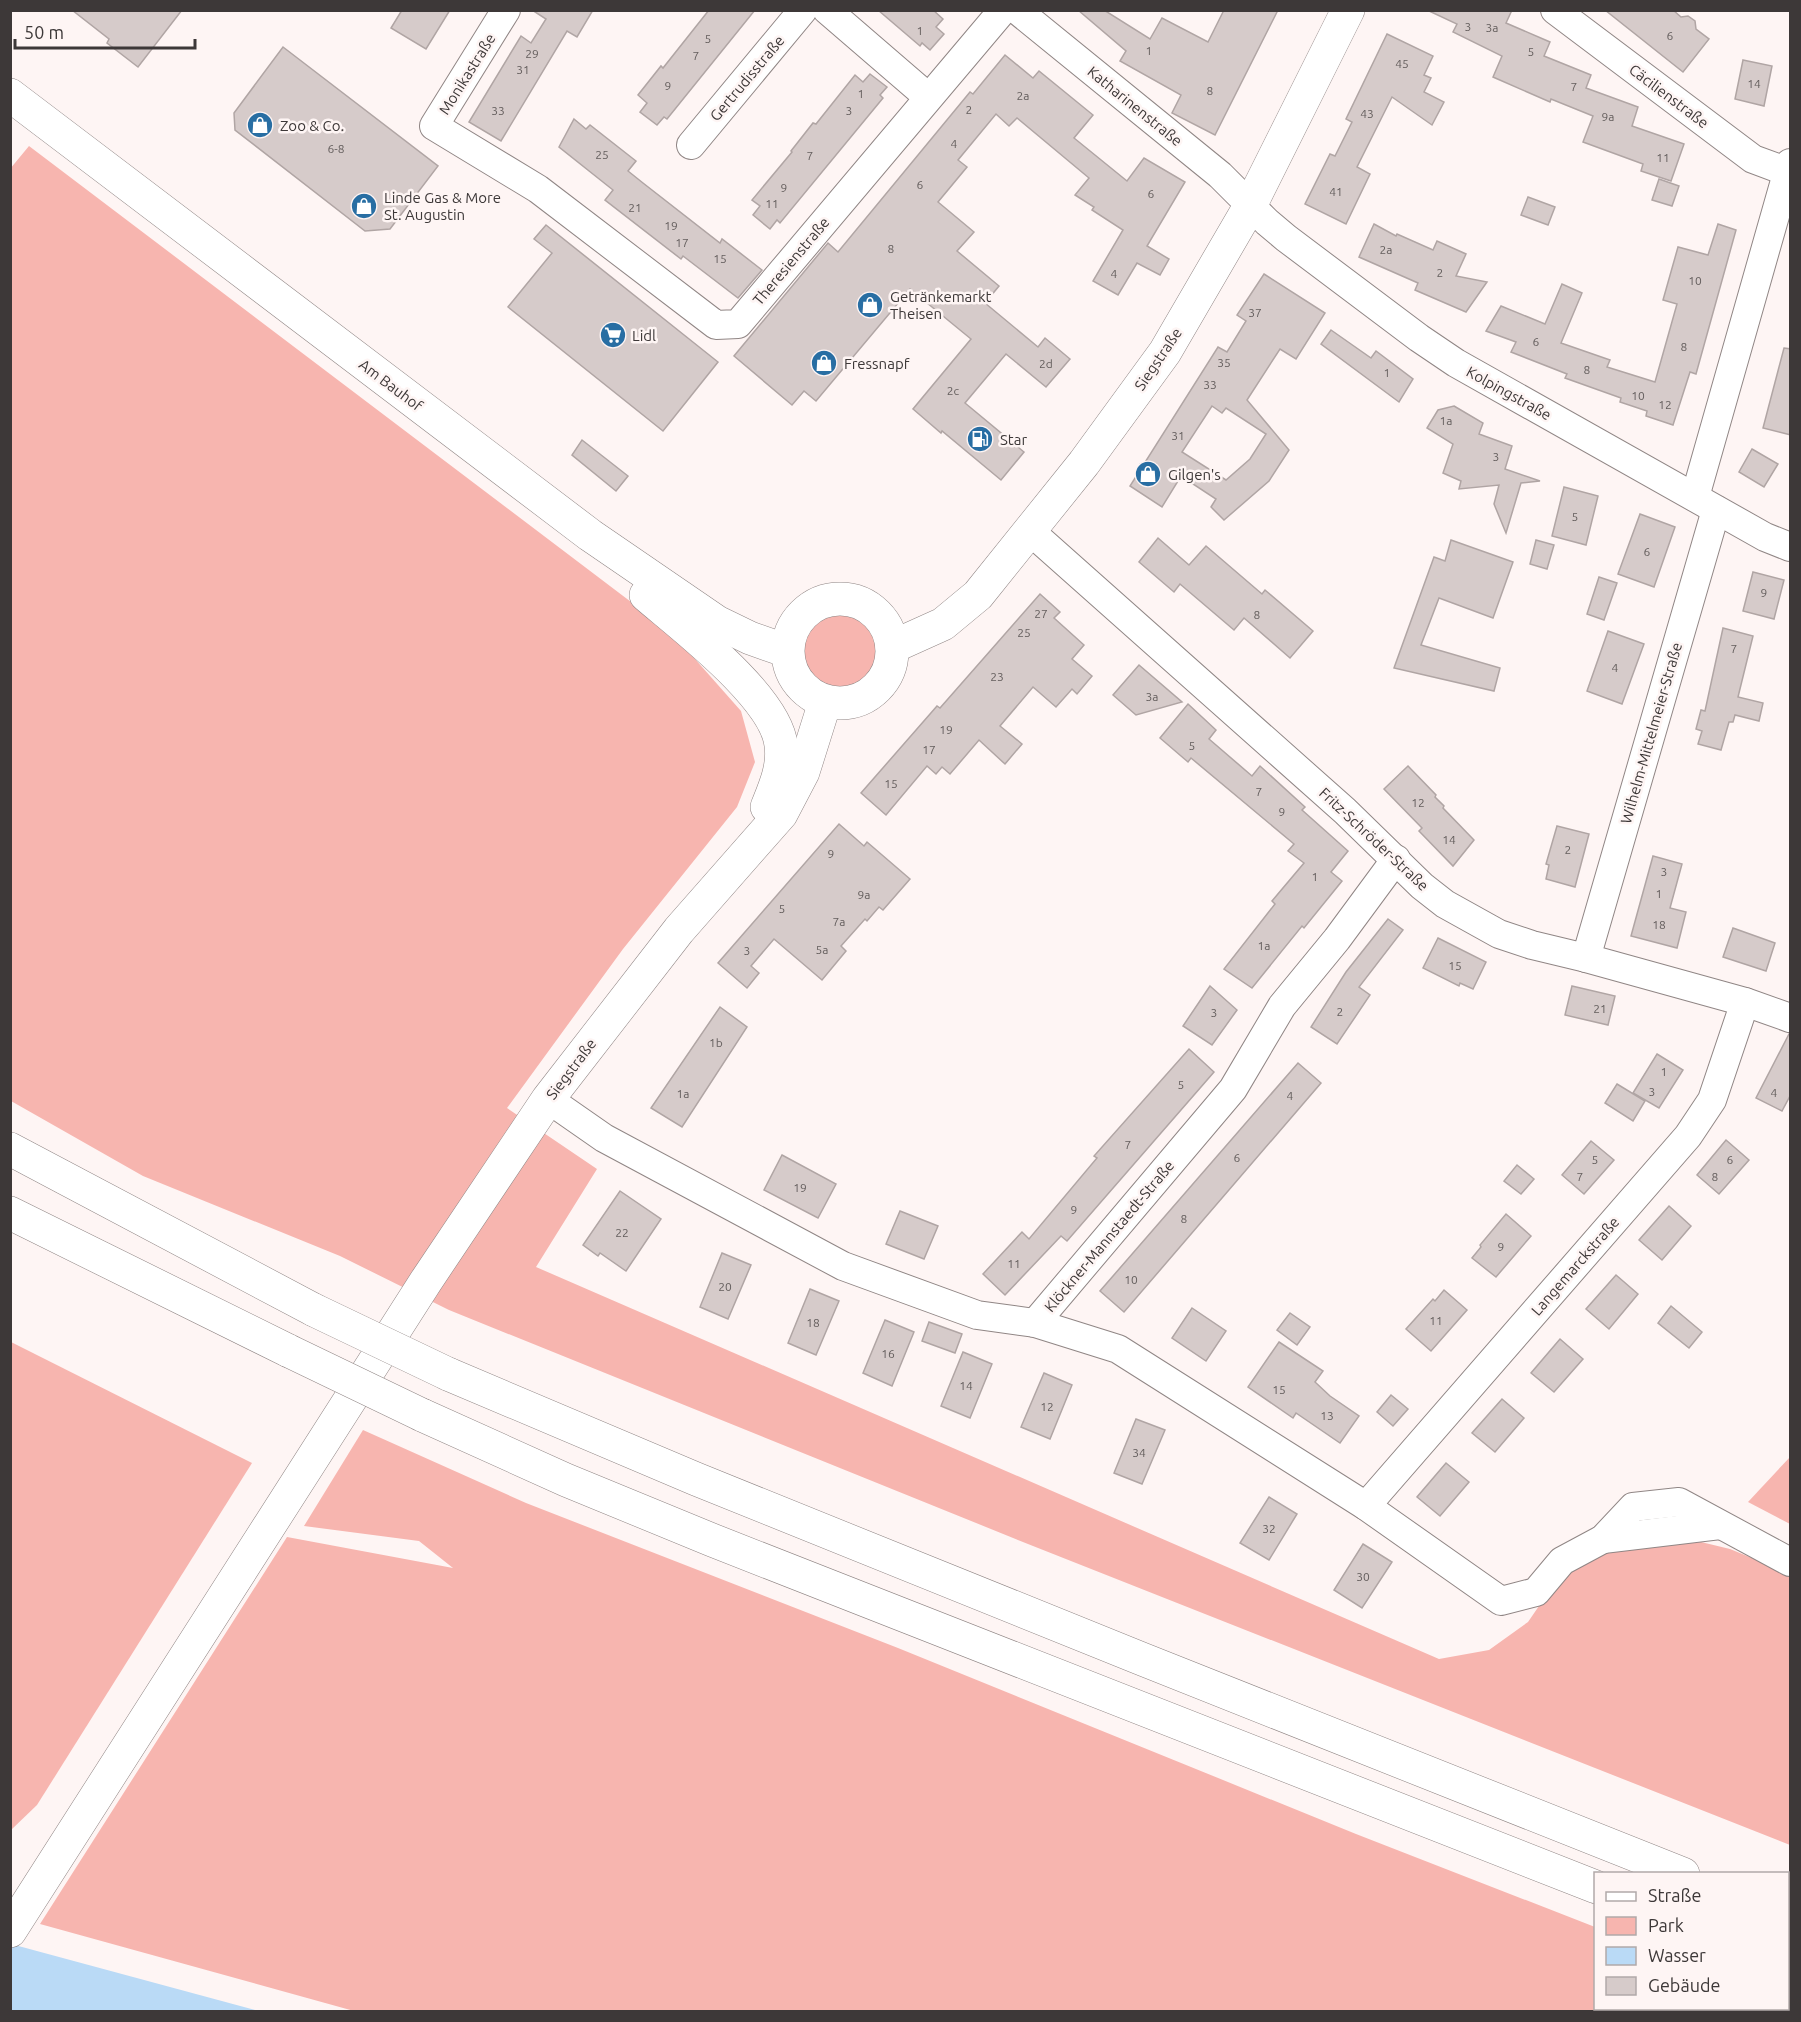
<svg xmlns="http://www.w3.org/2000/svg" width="1801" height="2022" font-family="Ubuntu,sans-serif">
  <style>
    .green { fill: #f7b5af }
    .water { fill: #badaf6 }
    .building { fill: #d6cbca; stroke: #b0a5a4; stroke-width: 1.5; fill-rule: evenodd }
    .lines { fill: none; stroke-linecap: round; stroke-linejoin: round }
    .street-casing { stroke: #908685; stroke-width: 30 }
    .secondary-casing { stroke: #908685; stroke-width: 34 }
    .highway-casing { stroke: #908685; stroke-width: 34 }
    .street { stroke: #fff; stroke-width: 28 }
    .secondary { stroke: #fff; stroke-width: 33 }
    .highway { stroke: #fff; stroke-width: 33 }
    .highway-bridge-casing { stroke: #908685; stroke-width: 34; stroke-linecap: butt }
    .highway-bridge { stroke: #fff; stroke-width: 33 }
    .labels { text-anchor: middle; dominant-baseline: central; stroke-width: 5; stroke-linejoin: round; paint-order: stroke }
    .number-label { font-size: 12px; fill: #635d5c }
    .street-label { font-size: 15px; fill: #3d3838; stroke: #fef5f4 }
    .poi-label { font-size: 15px; fill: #3d3838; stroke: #fef5f4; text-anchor: start }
  </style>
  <rect width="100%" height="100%" fill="#fef5f4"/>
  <!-- green -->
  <g class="green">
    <path d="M29 146 672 633 741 711 755 762 737 807 623 949 507 1108 597 1169 536 1267 1439 1659 1489 1650 1528 1622 1563 1571 1593 1552 1701 1542 1730 1549 1769 1565 1790 1576V1845L1033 1546 449 1310 340 1256 143 1176 11 1101 10 169Z"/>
    <circle cx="839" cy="651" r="38"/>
    <path d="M11 1342 252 1463 37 1805 11 1830Z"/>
    <path d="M363 1430 526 1503 898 1648 1356 1834 1595 1927 1596 2008H1788V2001L1790 2002V2011H354L40 1924 287 1537 453 1568 419 1541 304 1526Z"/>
    <path d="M1790 1457V1524L1748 1502Z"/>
  </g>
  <!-- water -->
  <path class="water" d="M11 1944 259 2011H11Z"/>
  <!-- building -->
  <g class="building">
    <path d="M72 10H182L138 67 107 43 109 39Z"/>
    <path d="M402 10H450L426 49 391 28Z"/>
    <path d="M532 10H593L577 37 567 31 501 141 469 122 521 36 531 43 546 19Z"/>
    <path d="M709 10H755L667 119 664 117 657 125 640 112 647 103 638 95 661 66 663 68Z"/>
    <path d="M878 10H933L943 19 936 27 944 34 930 50 922 43 920 46Z"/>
    <path d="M1078 10H1104L1150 39 1162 18 1208 42 1224 10H1278L1215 135 1172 113 1181 95 1120 61 1126 51Z"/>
    <path d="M1427 10H1512L1506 23 1550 42 1544 56 1591 75 1586 88 1638 107 1632 126 1684 144 1671 181 1641 171 1643 164 1583 142 1593 116 1551 99 1550 102 1493 77 1502 56 1453 32 1457 24Z"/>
    <path d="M1605 10H1673L1681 17 1688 16 1695 21 1696 29 1709 39 1683 72Z"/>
    <path d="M1387 34 1433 56 1424 75 1431 78 1424 92 1444 102 1432 125 1392 97 1357 167 1370 174 1346 224 1305 204 1330 154 1335 156 1352 122 1346 119Z"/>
    <path d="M283 47 438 166 390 229 365 231 235 130 234 113Z"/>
    <path d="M1005 55 1033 78 1039 71 1093 115 1074 138 1127 181 1144 158 1185 182 1147 246 1169 259 1160 275 1137 263 1118 295 1093 281 1123 230 1092 210 1094 207 1075 195 1089 178 1017 118 1009 126 996 114 958 160 967 167 938 202 974 232 957 251 999 286 985 303 1038 347 1045 338 1070 359 1046 387 1006 354 965 403 1024 452 1001 480 942 431 941 433 913 409 971 339 910 289 816 401 804 391 792 405 734 356 828 243 838 252 970 92 973 94Z"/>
    <path d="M1743 60 1772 66 1764 106 1735 99Z"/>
    <path d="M870 74 887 87 880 95 883 98 780 223 777 220 770 229 753 215 760 206 752 200 792 152 791 151 813 123 816 124 855 75 863 82Z"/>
    <path d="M574 119 586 129 590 125 636 161 628 171 643 183 720 243 722 239 762 270 738 298 683 256 681 259 605 200 613 190 559 147Z"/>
    <path d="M1659 179 1679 186 1672 206 1652 200Z"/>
    <path d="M1528 197 1555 207 1548 225 1521 215Z"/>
    <path d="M1374 224 1396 236 1397 234 1433 250 1437 241 1466 254 1456 276 1487 282 1466 312 1415 290 1418 283 1359 257Z"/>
    <path d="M1718 224 1736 230 1696 374 1690 372 1673 425 1646 416 1647 411 1620 402 1621 398 1565 378 1567 374 1511 352 1516 342 1486 331 1501 306 1545 324 1562 284 1582 293 1561 343 1610 360 1607 367 1655 382 1677 304 1663 300 1678 247 1708 255Z"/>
    <path d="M546 225 718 362 663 431 508 307 552 253 534 239Z"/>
    <path d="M1264 274 1325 313 1296 359 1280 349 1247 400 1289 450 1269 481 1224 520 1211 507 1216 499 1181 476 1162 507 1130 486 1218 347 1227 352 1246 321 1237 315ZM1212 406 1222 413 1226 408 1266 434 1250 459 1226 480 1182 452Z"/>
    <path d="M1331 330 1371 358 1376 351 1413 379 1399 402 1321 344Z"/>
    <path d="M1784 348 1791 349V435L1763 428Z"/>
    <path d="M1454 406 1483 423 1479 434 1512 446 1505 469 1540 481 1521 483 1506 533 1494 504 1499 485 1459 489 1461 481 1443 473 1453 444 1427 428 1438 410Z"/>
    <path d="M582 440 628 476 616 491 572 455Z"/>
    <path d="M1752 449 1778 464 1764 487 1739 472Z"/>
    <path d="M1564 487 1598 496 1586 545 1552 536Z"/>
    <path d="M1640 514 1675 527 1654 587 1618 574Z"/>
    <path d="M1158 538 1189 565 1206 546 1262 594 1265 590 1313 631 1290 658 1244 618 1234 630 1180 584 1174 592 1139 562Z"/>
    <path d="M1451 540 1513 562 1493 618 1439 598 1421 645 1500 668 1494 691 1394 668 1434 557 1445 561Z"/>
    <path d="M1536 540 1554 545 1547 569 1530 564Z"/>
    <path d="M1753 572 1784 580 1774 619 1743 611Z"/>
    <path d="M1599 577 1617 583 1604 620 1587 614Z"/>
    <path d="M1040 594 1060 612 1054 618 1084 645 1072 659 1092 676 1077 694 1072 689 1056 707 1033 687 1000 726 1022 744 1005 764 979 740 950 774 942 767 936 774 927 766 886 815 861 793 937 706 940 708Z"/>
    <path d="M1723 628 1753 636 1738 697 1763 703 1759 721 1735 715 1733 722H1729L1721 750 1698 744 1702 731 1696 729 1701 710 1705 711Z"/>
    <path d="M1608 631 1644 644 1622 704 1587 691Z"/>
    <path d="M1139 665 1182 702 1136 715 1113 695Z"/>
    <path d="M1188 704 1216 730 1209 739 1252 776 1260 766 1305 807 1302 810 1348 851 1331 872 1342 881 1304 928 1302 926 1252 988 1224 969 1275 904 1272 901 1304 863 1288 851 1294 844 1191 758 1188 762 1160 738Z"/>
    <path d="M1408 766 1436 795 1435 797 1444 806 1443 808 1474 840 1453 866 1419 831 1422 828 1384 789Z"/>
    <path d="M839 824 864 846 867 842 910 879 883 910 879 907 867 921 865 919 841 946 846 951 822 980 774 939 751 966 759 973 747 988 718 963Z"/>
    <path d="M1557 826 1589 834 1575 887 1546 879 1549 865 1546 864Z"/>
    <path d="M1653 856 1682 864 1670 908 1686 912 1677 948 1631 936Z"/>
    <path d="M1388 919 1403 930 1359 987 1370 995 1337 1044 1311 1027 1346 972Z"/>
    <path d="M1733 928 1775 943 1766 971 1723 957Z"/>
    <path d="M1438 938 1486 962 1473 989 1460 983 1459 986 1423 968Z"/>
    <path d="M1210 986 1237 1010 1212 1045 1183 1026Z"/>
    <path d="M1572 986 1615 996 1608 1025 1565 1015Z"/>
    <path d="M720 1007 747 1027 682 1127 651 1108Z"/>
    <path d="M1789 1034H1791V1094L1782 1111 1756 1098Z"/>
    <path d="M1189 1049 1214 1072 1067 1241 1061 1236 1005 1295 983 1274 1022 1232 1029 1239 1097 1158 1094 1156Z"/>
    <path d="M1657 1054 1683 1070 1659 1108 1633 1093Z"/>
    <path d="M1298 1063 1321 1083 1124 1312 1100 1291Z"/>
    <path d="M1617 1084 1645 1101 1633 1121 1605 1103Z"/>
    <path d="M1726 1140 1749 1160 1719 1194 1697 1175Z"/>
    <path d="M1591 1141 1614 1160 1584 1194 1562 1175Z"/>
    <path d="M782 1155 836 1184 818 1218 764 1190Z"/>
    <path d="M1517 1165 1534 1179 1521 1194 1504 1181Z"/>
    <path d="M620 1191 661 1219 626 1271 600 1253 598 1256 583 1245Z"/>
    <path d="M1669 1206 1691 1226 1662 1260 1639 1240Z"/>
    <path d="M900 1211 938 1226 924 1259 886 1244Z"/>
    <path d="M1506 1214 1531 1236 1496 1277 1472 1258 1481 1247 1480 1245Z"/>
    <path d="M722 1253 751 1265 728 1319 700 1307Z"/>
    <path d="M1616 1275 1638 1294 1609 1329 1586 1309Z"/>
    <path d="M810 1289 839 1301 816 1355 788 1343Z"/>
    <path d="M1444 1290 1467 1310 1431 1351 1406 1329 1433 1299 1435 1301Z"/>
    <path d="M1671 1306 1702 1332 1689 1348 1658 1323Z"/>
    <path d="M1192 1308 1226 1331 1206 1361 1172 1338Z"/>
    <path d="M1290 1313 1310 1327 1297 1345 1277 1330Z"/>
    <path d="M885 1320 914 1332 892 1386 863 1373Z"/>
    <path d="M929 1322 962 1334 955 1353 922 1341Z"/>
    <path d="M1560 1339 1583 1359 1554 1392 1531 1373Z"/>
    <path d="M1279 1342 1323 1371 1315 1382 1330 1396 1359 1416 1340 1443 1296 1413 1293 1418 1248 1387Z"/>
    <path d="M963 1352 992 1364 970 1418 941 1406Z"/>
    <path d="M1044 1373 1072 1385 1050 1439 1021 1427Z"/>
    <path d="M1391 1395 1408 1409 1393 1426 1377 1412Z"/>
    <path d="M1502 1399 1524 1418 1495 1452 1472 1433Z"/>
    <path d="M1136 1419 1165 1430 1142 1484 1114 1473Z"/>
    <path d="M1446 1463 1469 1482 1440 1516 1417 1497Z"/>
    <path d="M1269 1497 1297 1514 1269 1560 1240 1543Z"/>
    <path d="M1363 1544 1392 1562 1362 1608 1334 1590Z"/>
  </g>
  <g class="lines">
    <!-- street casing -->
    <g class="street-casing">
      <g id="street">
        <path d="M506 10 434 126 538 189 716 325 738 324 1003 10"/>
        <path d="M827 10 928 97"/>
        <path d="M1017 10 1220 175 1267 222 1286 238 1419 338 1456 363 1765 537 1790 547"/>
        <path d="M1555 10 1753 159 1788 172"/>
        <path d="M691 145 803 10"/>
        <path d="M1695 497 1790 163"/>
        <path d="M1030 531 1345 811 1422 886 1445 904 1499 934 1532 945 1586 958 1745 1002 1790 1018"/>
        <path d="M1586 958 1716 510"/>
        <path d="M548 1099 604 1138 843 1266 977 1315 1035 1323 1118 1349 1366 1506 1501 1601 1536 1592 1562 1561 1603 1539 1633 1507 1679 1502 1790 1562"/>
        <path d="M1035 1323 1233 1089 1282 1006 1337 939 1396 859"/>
        <path d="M1366 1506 1688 1136 1712 1100 1745 1002"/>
        <path d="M1603 1539 1720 1525"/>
      </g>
    </g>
    <!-- secondary casing -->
    <g class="secondary-casing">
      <g id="secondary">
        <path d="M10 95 590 535 717 622 750 638 787 651"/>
        <path d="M646 595C682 626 776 697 781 745 784 767 775 787 767 807"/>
        <circle cx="840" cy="651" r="52"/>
        <path d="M892 647 943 624 978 595 1084 463 1165 352 1250 206 1348 10"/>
        <path d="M10 1931 426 1281 548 1099 679 930 781 814 803 772 825 702"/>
      </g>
    </g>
    <!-- highway casing -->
    <g class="highway-casing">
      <g id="highway">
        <path d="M10 1149 314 1310"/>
        <path d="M10 1213 289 1351"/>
        <path d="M448 1374 696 1479 1142 1659 1683 1874"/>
        <path d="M422 1415 566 1480 712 1540 1596 1887"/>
        <path d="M1788 1916 1790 1917"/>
        <path d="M1788 1963 1790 1964"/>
      </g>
    </g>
    <!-- street -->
    <use href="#street" class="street"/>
    <!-- secondary -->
    <use href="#secondary" class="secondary"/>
    <!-- highway -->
    <use href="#highway" class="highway"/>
    <!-- highway-bridge casing -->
    <g class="highway-bridge-casing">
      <g id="highway-bridge">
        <path d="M314 1310 448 1374"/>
        <path d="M289 1351 422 1415"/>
      </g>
    </g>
    <!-- highway-bridge -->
    <use href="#highway-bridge" class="highway-bridge"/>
  </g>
  <!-- icons -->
  <defs>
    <g id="shop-disc" transform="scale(1.35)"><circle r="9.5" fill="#286ea3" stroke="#fef5f4"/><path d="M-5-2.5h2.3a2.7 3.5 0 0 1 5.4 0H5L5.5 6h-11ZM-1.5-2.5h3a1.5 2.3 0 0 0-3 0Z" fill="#fff"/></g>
    <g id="supermarket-disc" transform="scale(1.35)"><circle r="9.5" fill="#286ea3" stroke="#fef5f4"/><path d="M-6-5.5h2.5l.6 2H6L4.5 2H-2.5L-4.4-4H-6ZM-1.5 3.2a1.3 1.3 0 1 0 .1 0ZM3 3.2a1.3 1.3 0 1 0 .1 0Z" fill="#fff"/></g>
    <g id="fuel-disc" transform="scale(1.35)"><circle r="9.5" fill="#286ea3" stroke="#fef5f4"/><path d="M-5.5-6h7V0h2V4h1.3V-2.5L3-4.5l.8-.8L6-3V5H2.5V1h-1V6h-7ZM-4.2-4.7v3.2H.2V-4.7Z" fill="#fff"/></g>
  </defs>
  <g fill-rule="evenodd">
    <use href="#shop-disc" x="260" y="125"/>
    <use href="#shop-disc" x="364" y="206"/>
    <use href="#shop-disc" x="870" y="305"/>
    <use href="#supermarket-disc" x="613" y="335"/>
    <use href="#shop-disc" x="824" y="363"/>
    <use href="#fuel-disc" x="980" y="439"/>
    <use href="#shop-disc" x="1148" y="474"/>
  </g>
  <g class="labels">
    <!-- number labels -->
    <g class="number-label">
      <text x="1468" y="26">3</text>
      <text x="1492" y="27">3a</text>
      <text x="920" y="30">1</text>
      <text x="1670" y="35">6</text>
      <text x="708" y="38">5</text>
      <text x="1149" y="50">1</text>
      <text x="1531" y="51">5</text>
      <text x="532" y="53">29</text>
      <text x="696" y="55">7</text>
      <text x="1402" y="63">45</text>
      <text x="523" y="69">31</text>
      <text x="1754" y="83">14</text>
      <text x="668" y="85">9</text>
      <text x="1574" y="86">7</text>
      <text x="1210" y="90">8</text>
      <text x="861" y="93">1</text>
      <text x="1023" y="95">2a</text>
      <text x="969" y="109">2</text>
      <text x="498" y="110">33</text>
      <text x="849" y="110">3</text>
      <text x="1367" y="113">43</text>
      <text x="1608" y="116">9a</text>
      <text x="954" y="143">4</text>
      <text x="336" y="148">6-8</text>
      <text x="602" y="154">25</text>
      <text x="810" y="155">7</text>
      <text x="1663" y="157">11</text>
      <text x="920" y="184">6</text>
      <text x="784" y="187">9</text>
      <text x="1336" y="191">41</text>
      <text x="1151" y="193">6</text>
      <text x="772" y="203">11</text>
      <text x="635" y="207">21</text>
      <text x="671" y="225">19</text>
      <text x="682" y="242">17</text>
      <text x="891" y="248">8</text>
      <text x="1386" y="249">2a</text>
      <text x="720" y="258">15</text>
      <text x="1440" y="272">2</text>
      <text x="1114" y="273">4</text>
      <text x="1695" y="280">10</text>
      <text x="1255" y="312">37</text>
      <text x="1536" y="341">6</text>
      <text x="1684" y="346">8</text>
      <text x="1224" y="362">35</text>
      <text x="1046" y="363">2d</text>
      <text x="1587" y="369">8</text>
      <text x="1387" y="372">1</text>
      <text x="1210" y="384">33</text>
      <text x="953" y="390">2c</text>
      <text x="1638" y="395">10</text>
      <text x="1665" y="404">12</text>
      <text x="1446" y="420">1a</text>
      <text x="1178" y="435">31</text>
      <text x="1496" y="456">3</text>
      <text x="1575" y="516">5</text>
      <text x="1647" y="551">6</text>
      <text x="1764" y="592">9</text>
      <text x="1041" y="613">27</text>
      <text x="1257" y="614">8</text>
      <text x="1024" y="632">25</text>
      <text x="1734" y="648">7</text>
      <text x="1615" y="667">4</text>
      <text x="997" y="676">23</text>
      <text x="1152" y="696">3a</text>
      <text x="946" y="729">19</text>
      <text x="1192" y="745">5</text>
      <text x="929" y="749">17</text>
      <text x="891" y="783">15</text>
      <text x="1259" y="791">7</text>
      <text x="1418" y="802">12</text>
      <text x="1282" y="811">9</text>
      <text x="1449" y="839">14</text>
      <text x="1568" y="849">2</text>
      <text x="831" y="853">9</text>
      <text x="1664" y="871">3</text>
      <text x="1315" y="876">1</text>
      <text x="1659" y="893">1</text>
      <text x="864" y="894">9a</text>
      <text x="782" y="908">5</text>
      <text x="839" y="921">7a</text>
      <text x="1659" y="924">18</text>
      <text x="1264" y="945">1a</text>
      <text x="822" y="949">5a</text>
      <text x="747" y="950">3</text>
      <text x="1455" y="965">15</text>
      <text x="1600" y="1008">21</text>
      <text x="1340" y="1011">2</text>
      <text x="1214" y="1012">3</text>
      <text x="716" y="1042">1b</text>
      <text x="1664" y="1071">1</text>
      <text x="1181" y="1084">5</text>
      <text x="1652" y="1091">3</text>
      <text x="1774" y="1092">4</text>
      <text x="683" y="1093">1a</text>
      <text x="1290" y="1095">4</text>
      <text x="1128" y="1144">7</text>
      <text x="1237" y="1157">6</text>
      <text x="1595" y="1159">5</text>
      <text x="1730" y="1159">6</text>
      <text x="1580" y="1176">7</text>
      <text x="1715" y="1176">8</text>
      <text x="800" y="1187">19</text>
      <text x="1074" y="1209">9</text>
      <text x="1184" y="1218">8</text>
      <text x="622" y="1232">22</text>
      <text x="1501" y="1246">9</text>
      <text x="1014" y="1263">11</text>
      <text x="1131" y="1279">10</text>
      <text x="725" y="1286">20</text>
      <text x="1436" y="1320">11</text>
      <text x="813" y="1322">18</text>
      <text x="888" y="1353">16</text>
      <text x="966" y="1385">14</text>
      <text x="1279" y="1389">15</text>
      <text x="1047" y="1406">12</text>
      <text x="1327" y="1415">13</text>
      <text x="1139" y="1452">34</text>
      <text x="1269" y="1528">32</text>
      <text x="1363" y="1576">30</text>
    </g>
    <!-- street labels -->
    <g class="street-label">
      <text transform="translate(467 74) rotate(-58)">Monikastraße</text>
      <text transform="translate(747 78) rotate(-50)">Gertrudisstraße</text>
      <text transform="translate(1669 96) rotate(37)">Cäcilienstraße</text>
      <text transform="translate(1135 106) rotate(39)">Katharinenstraße</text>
      <text transform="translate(791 261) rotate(-50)">Theresienstraße</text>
      <text transform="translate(1158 359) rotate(-56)">Siegstraße</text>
      <text transform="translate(391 385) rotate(37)">Am Bauhof</text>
      <text transform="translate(1509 393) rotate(29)">Kolpingstraße</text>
      <text transform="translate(1651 733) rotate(-74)">Wilhelm-Mittelmeier-Straße</text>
      <text transform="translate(1374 839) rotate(43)">Fritz-Schröder-Straße</text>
      <text transform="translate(571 1069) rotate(-53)">Siegstraße</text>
      <text transform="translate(1109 1236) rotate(-50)">Klöckner-Mannstaedt-Straße</text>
      <text transform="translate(1575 1266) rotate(-49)">Langemarckstraße</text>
    </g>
    <!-- poi labels -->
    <g class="poi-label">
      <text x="280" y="125">Zoo &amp; Co.</text>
      <text x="384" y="197">Linde Gas &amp; More<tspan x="384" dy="17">St. Augustin</tspan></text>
      <text x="890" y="296">Getränkemarkt<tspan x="890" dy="17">Theisen</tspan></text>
      <text x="632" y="335">Lidl</text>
      <text x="844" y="363">Fressnapf</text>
      <text x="1000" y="439">Star</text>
      <text x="1168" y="474">Gilgen's</text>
    </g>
  </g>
  <!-- border -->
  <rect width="1801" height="2022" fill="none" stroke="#3d3838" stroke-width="24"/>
  <!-- legend -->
  <rect x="1594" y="1872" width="195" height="138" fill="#fef5f4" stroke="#b1a9a9" stroke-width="1.5"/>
  <rect x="1606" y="1892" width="30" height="9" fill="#ffffff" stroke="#b1a9a9" stroke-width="1.5"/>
  <text x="1648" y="1902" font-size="18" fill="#3d3838">Straße</text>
  <rect x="1606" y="1917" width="30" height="18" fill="#f7b5af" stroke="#b1a9a9" stroke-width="1.5"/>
  <text x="1648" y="1932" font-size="18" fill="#3d3838">Park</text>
  <rect x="1606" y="1947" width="30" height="18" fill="#badaf6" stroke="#b1a9a9" stroke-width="1.5"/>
  <text x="1648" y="1962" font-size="18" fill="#3d3838">Wasser</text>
  <rect x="1606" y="1977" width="30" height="18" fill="#d6cbca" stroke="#b1a9a9" stroke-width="1.5"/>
  <text x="1648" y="1992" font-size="18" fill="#3d3838">Gebäude</text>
  <!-- scale -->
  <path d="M15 39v9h180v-9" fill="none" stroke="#3d3838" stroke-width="3"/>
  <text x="24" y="39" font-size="18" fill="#3d3838" stroke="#fef5f4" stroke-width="4.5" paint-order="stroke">50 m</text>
</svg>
